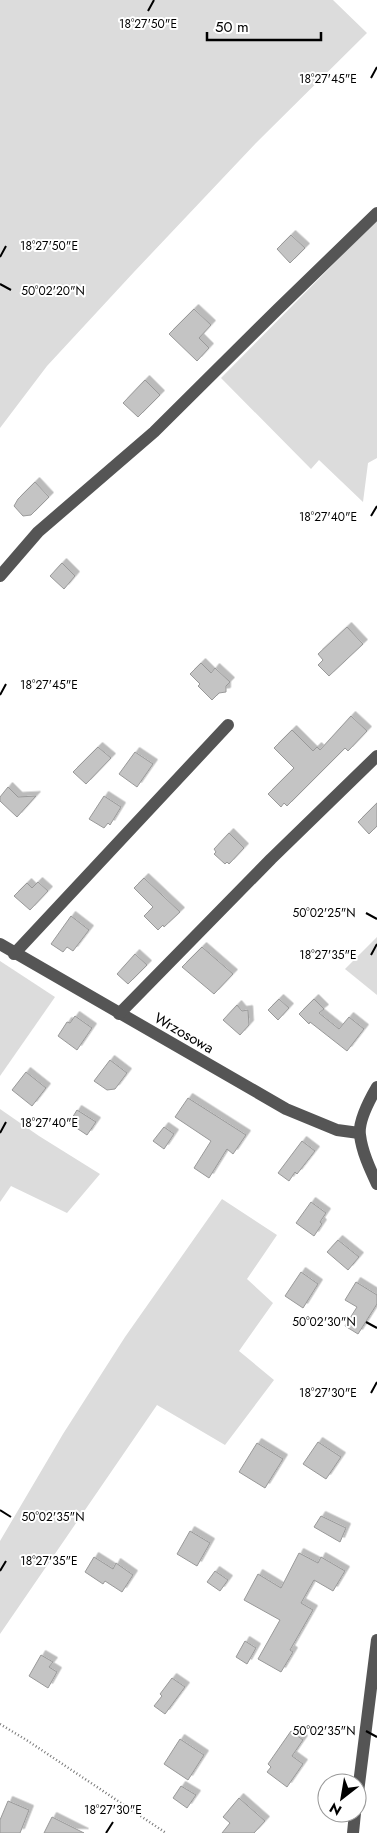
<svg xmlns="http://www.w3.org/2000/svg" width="377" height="1833" font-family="Jost,sans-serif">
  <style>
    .green { fill: #dcdcdc }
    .building { fill: #c4c4c4; stroke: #999; filter: url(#shadow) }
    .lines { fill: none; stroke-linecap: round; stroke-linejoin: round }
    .path { stroke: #777; stroke-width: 2.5; stroke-dasharray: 1 2.5; stroke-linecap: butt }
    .minor { stroke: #555; stroke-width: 12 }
    .ticks { fill: none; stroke: #000; stroke-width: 2 }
    .labels { text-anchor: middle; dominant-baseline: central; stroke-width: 4; stroke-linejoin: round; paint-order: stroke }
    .street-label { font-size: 15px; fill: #000; stroke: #fff }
    .ticks-label { font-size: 12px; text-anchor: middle; fill: #000; stroke: #fff; stroke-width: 4; stroke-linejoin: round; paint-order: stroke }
  </style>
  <defs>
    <filter id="shadow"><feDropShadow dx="4.5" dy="-4.5" stdDeviation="0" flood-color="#0004"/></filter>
  </defs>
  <rect width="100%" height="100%" fill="#fff"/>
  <!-- green -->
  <g class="green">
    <path d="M0 0H333L367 33 256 143 134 272 47 366 0 428Z"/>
    <path d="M377 220V458L368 463 363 502 319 460 311 469 221 378Z"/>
    <path d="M377 937V995L345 969Z"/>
    <path d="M0 961 55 997 0 1076Z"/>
    <path d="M0 1109 39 1136 100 1174 67 1213 11 1186 0 1202Z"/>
    <path d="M222 1199 277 1235 247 1279 273 1303 239 1351 274 1380 225 1445 157 1405 0 1634V1541L63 1434 125 1337Z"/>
  </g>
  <!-- building -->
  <g class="building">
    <path d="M291 235 305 248 290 263 277 249Z"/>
    <path d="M194 309 211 325 199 338 209 348 197 361 169 334Z"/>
    <path d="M145 380 160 395 138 417 123 403Z"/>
    <path d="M35 482 49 497 31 515 23 516 14 506 18 499Z"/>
    <path d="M62 563 75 576 64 589 50 576Z"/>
    <path d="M347 627 363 644 329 676 318 665 323 660 318 654Z"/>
    <path d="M201 663 211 673 215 668 230 682 226 686V692L219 693 212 700 198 686 200 684 190 674Z"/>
    <path d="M351 716 367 731 348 751 345 748 287 806 284 803 281 807 268 794 294 768 274 748 292 730 313 751 317 747 320 750Z"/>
    <path d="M98 747 111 758 86 784 73 772Z"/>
    <path d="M135 752 153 764 137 787 119 774Z"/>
    <path d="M8 787 18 797 36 796 17 817 0 801V797Z"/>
    <path d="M104 796 121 807 110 825 108 823 104 828 89 819Z"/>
    <path d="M377 803V826L369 834 358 822Z"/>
    <path d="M229 833 244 848 229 864 227 862 225 864 214 854 216 852 214 849Z"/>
    <path d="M144 878 180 912 164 927 163 925 158 930 144 916 153 907 134 888Z"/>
    <path d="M38 882 48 891 30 910 14 896 27 883 32 888Z"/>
    <path d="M71 916 89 930 73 951 67 947 63 952 51 944Z"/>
    <path d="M202 947 233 974 214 994 182 967Z"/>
    <path d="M135 954 147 965 128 984 117 974Z"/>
    <path d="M279 999 289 1008 278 1020 268 1010Z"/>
    <path d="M314 999 324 1009 319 1013 339 1029 349 1017 364 1029 347 1051 310 1022 309 1024 299 1014Z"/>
    <path d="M237 1005 242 1011 248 1010 249 1025 240 1035 223 1020Z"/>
    <path d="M75 1016 92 1028 77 1050 58 1036 67 1022 70 1023Z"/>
    <path d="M110 1060 127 1073 115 1089 107 1090 94 1081Z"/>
    <path d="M26 1072 46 1088 32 1106 12 1090Z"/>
    <path d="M188 1098 246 1135 233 1154 227 1149 209 1178 194 1168 211 1141 175 1117Z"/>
    <path d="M77 1110 96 1122 87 1135 69 1123Z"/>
    <path d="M164 1127 174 1134 164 1149 153 1141Z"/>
    <path d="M302 1141 315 1151 297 1174 295 1172 289 1181 278 1173Z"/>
    <path d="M311 1202 326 1213 320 1222 322 1224 314 1236 296 1223Z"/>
    <path d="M338 1240 359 1257 348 1270 327 1252Z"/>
    <path d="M301 1272 318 1284 303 1308 285 1296Z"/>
    <path d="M356 1282 377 1295V1304L358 1334 345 1326 357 1307 345 1300Z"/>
    <path d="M318 1442 341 1457 326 1479 303 1464Z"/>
    <path d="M257 1443 283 1459 265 1488 239 1472Z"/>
    <path d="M321 1516 346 1528 340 1542 314 1527Z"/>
    <path d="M190 1531 210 1543 197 1566 177 1554Z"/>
    <path d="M299 1553 318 1563 321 1557 345 1571 333 1591 314 1580 301 1603 313 1610 290 1650 293 1652 281 1672 258 1659 280 1620 244 1600 258 1574 281 1588Z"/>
    <path d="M94 1557 113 1569 116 1563 133 1575 122 1592 105 1581 103 1584 85 1572Z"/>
    <path d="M215 1571 228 1580 220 1591 207 1582Z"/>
    <path d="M245 1641 256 1648 247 1664 236 1657Z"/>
    <path d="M41 1655 53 1662 49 1667 57 1672 48 1688 29 1676Z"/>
    <path d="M172 1678 185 1687 165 1714 154 1706 162 1696 160 1694Z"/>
    <path d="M291 1731 303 1740 292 1756 303 1764 287 1787 267 1772 271 1767 268 1764Z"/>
    <path d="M180 1739 204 1755 188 1780 164 1764Z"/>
    <path d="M181 1786 196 1795 187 1808 173 1798Z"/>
    <path d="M239 1798 265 1821 254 1833H222L230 1823 223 1817Z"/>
    <path d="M8 1801 29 1810 20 1833H0V1820Z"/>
    <path d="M52 1817 84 1833H44Z"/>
  </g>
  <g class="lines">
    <!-- path -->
    <path class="path" d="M0 1724 28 1741 166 1833"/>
    <!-- minor -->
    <g class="minor">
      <path d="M0 576 38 532 154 432 278 309 377 213"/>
      <path d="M0 944 286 1109 337 1130 359 1133"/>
      <path d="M14 954 228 725"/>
      <path d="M119 1014 271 859 377 756"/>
      <path d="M377 1087C370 1099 358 1121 360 1135 362 1152 370 1169 377 1184"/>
      <path d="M357 1800 377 1640"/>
      <path d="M353 1833 355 1813"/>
    </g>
  </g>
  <!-- ticks -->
  <path class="ticks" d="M148 11 154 0M371 78 377 67M0 257 6 246M0 284 11 290M371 516 377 506M0 695 6 684M366 913 377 919M371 955 377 944M0 1133 6 1122M366 1322 377 1328M371 1393 377 1382M0 1510 11 1517M0 1571 6 1561M366 1731 377 1737M106 1833 113 1822"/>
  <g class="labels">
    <!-- street labels -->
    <g class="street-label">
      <text transform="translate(184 1033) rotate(30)">Wrzosowa</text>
    </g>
  </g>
  <g class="ticks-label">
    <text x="148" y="28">18°27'50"E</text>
    <text x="328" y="83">18°27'45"E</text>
    <text x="49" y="250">18°27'50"E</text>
    <text x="53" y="295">50°02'20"N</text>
    <text x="328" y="521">18°27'40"E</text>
    <text x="49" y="689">18°27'45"E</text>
    <text x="324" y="917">50°02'25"N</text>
    <text x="328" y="959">18°27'35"E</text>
    <text x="49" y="1127">18°27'40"E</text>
    <text x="324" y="1326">50°02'30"N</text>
    <text x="328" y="1397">18°27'30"E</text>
    <text x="53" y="1521">50°02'35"N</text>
    <text x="49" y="1565">18°27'35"E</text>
    <text x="324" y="1735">50°02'35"N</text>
    <text x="113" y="1814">18°27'30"E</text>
  </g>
  <!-- north arrow -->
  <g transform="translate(342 1798) rotate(211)"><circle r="24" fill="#ffffff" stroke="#999999"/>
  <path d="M0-4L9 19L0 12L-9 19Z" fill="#000000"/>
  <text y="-8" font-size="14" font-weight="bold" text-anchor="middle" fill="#000000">N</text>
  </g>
  <!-- scale -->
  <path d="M207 32v8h114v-8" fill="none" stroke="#000000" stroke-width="2.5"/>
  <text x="215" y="32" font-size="15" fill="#000000" stroke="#ffffff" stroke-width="4" paint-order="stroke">50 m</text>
</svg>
